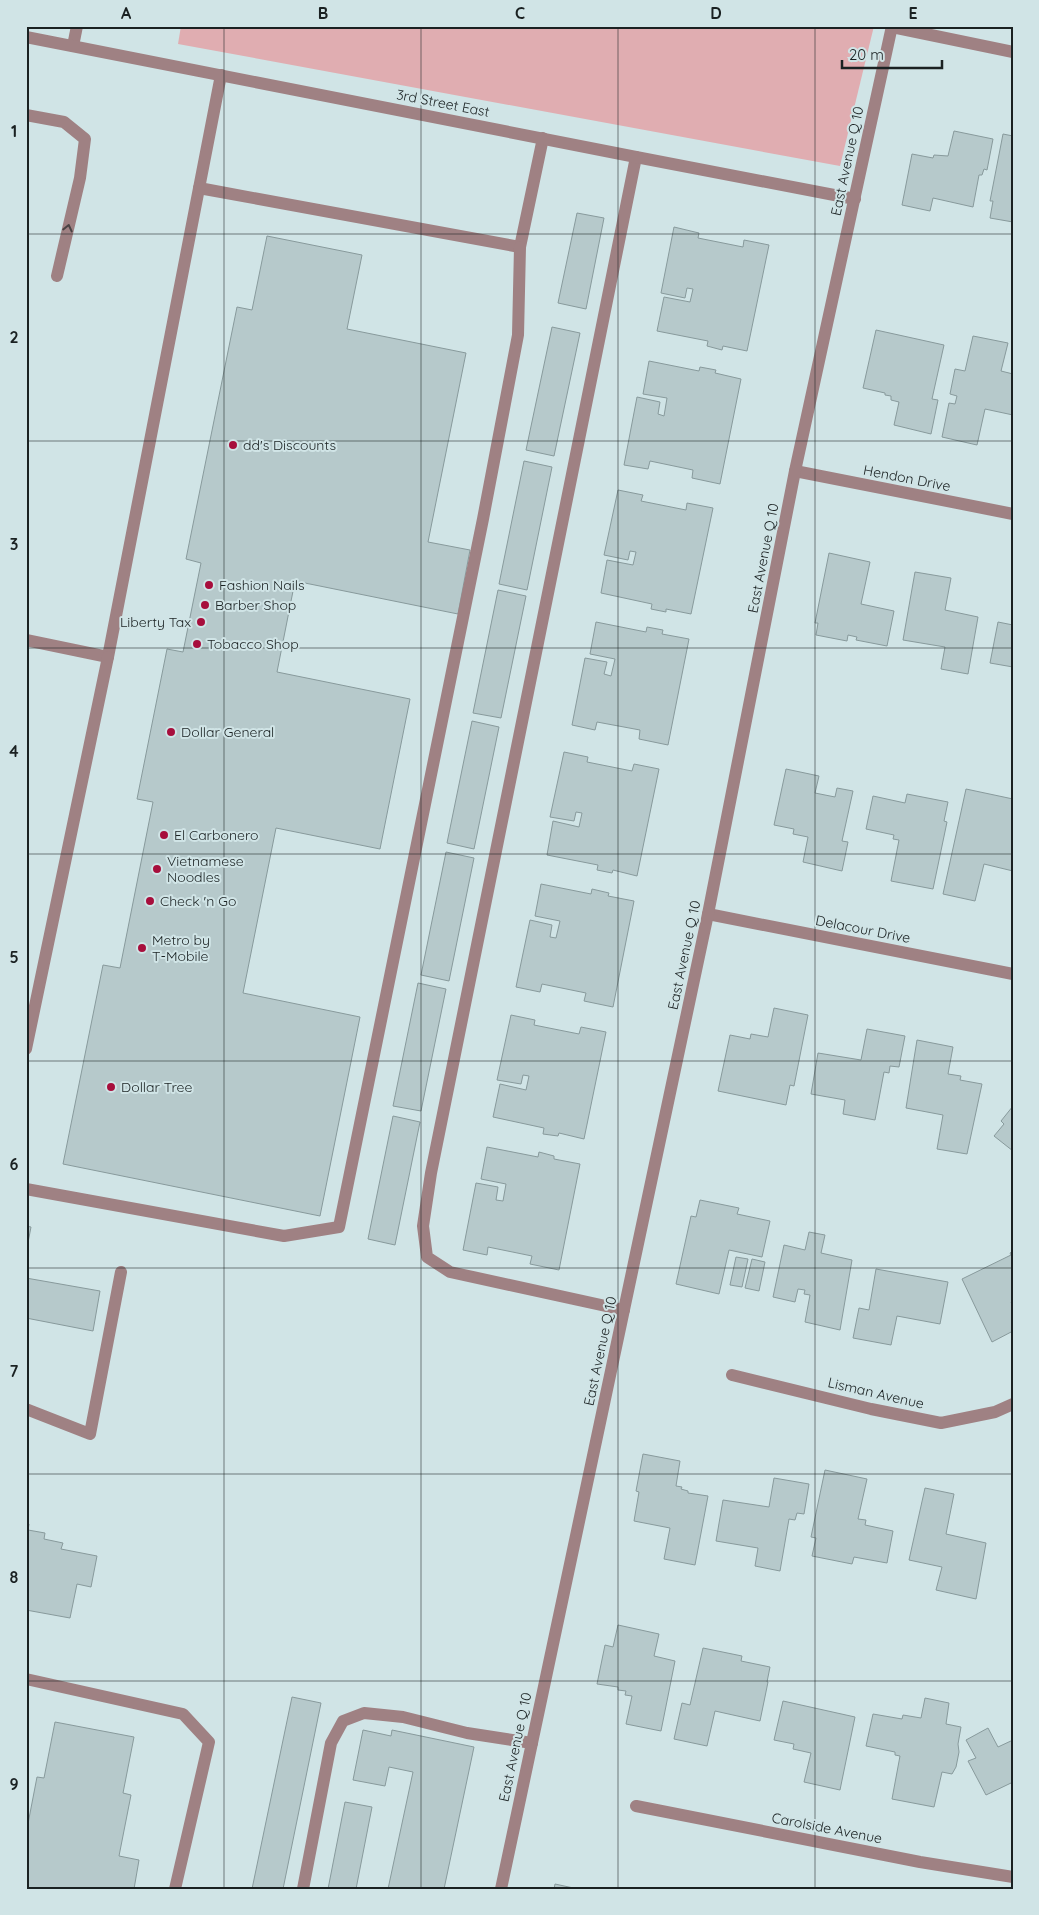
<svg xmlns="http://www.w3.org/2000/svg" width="1039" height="1915" font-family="Quicksand,sans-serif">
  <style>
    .green { fill: #e0adb1 }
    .building { fill: #b6c9cb; stroke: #889a9c }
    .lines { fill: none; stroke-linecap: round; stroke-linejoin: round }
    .lane { stroke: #9f8183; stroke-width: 12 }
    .street { stroke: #9f8183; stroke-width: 12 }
    .oneway { stroke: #494344 }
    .grid { fill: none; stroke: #1a2122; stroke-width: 1; stroke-opacity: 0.55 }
    .poi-dot { fill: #a70e3c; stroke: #d0e4e6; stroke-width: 2 }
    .labels { text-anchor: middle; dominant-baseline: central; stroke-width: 4; stroke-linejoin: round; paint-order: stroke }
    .street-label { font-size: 14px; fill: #1a2122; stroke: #d0e4e6 }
    .poi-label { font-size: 14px; fill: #1a2122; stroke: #d0e4e6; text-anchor: start }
    .neatline { fill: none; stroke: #1a2122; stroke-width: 2 }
    .grid-label { font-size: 16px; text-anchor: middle; font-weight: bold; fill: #1a2122 }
  </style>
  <rect width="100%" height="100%" fill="#d0e4e6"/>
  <!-- green -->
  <path class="green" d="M181 26H874L840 166 178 44Z"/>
  <!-- building -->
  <g class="building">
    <path d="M954 131 993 139 987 170 984 169 982 175H979L973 207 933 198 930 211 902 205 912 154 933 158 934 155 948 156Z"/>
    <path d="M1003 134 1013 136V222L990 218 993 201H990Z"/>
    <path d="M577 213 604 218 586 309 558 303Z"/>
    <path d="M674 227 699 233 698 238 743 247 744 240 769 245 747 351 723 346 722 350 707 346 708 341 657 331 664 297 690 302 693 289 687 288 685 298 661 293Z"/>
    <path d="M267 236 362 255 347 329 466 353 428 542 470 550 458 614 295 581 277 672 410 699 380 849 276 828 243 993 360 1017 320 1216 63 1164 103 965 120 968 153 802 137 799 167 649 183 652 201 563 186 559 237 307 252 310Z"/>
    <path d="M552 327 580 333 554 456 526 450Z"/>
    <path d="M876 330 944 345 932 399 938 400 931 434 894 425 899 402 891 400V396L885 395V393L863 388Z"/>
    <path d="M973 336 1008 343 1001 371 1013 374V415L985 409 977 445 942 437 949 403 955 404 957 396 950 394 955 369 965 371Z"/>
    <path d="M649 361 699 371 700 367 716 370 715 373 741 379 720 484 692 478 693 470 650 461 648 469 624 465 637 397 660 402 658 414 664 416 667 398 643 394Z"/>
    <path d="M524 461 552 467 527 590 499 584Z"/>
    <path d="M618 490 643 495 641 501 686 510 687 503 713 508 691 614 666 609V612L651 609 652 604 601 593 607 560 633 565 636 552 630 551 628 560 604 555Z"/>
    <path d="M829 553 870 562 861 604 894 611 887 646 856 640 857 637 848 635 847 641 816 635 818 623H815Z"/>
    <path d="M915 572 951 578 945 610 978 617 968 674 941 669 945 647 903 640Z"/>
    <path d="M498 590 526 596 501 718 473 713Z"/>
    <path d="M596 622 646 632 647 627 663 630 662 634 689 639 668 745 639 739 640 730 597 722 595 730 572 725 585 658 607 662 604 674 611 676 615 659 590 654Z"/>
    <path d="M998 622 1013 625V667L990 663Z"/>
    <path d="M472 721 499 727 474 849 447 843Z"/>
    <path d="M564 752 588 757 587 762 632 771 634 764 659 769 637 876 613 870 612 873 597 870 598 865 547 855 553 821 579 827 582 813 576 812 574 821 550 817Z"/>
    <path d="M786 769 819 776 815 793 835 797 837 788 853 791 842 841 848 842 842 871 803 862 808 837 793 834 794 829 774 825Z"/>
    <path d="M966 789 1013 799V871L984 864 975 901 943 894Z"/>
    <path d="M907 794 948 802 944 821 947 822 933 889 891 881 899 840 893 839 894 835 866 829 873 796 905 803Z"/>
    <path d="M446 852 474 858 449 981 421 975Z"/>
    <path d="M541 884 591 894 592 889 609 893 608 896 634 901 613 1007 584 1001 586 993 542 984 540 992 516 987 530 920 552 925 550 937 556 938 560 921 535 916Z"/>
    <path d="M418 983 446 989 421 1111 393 1106Z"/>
    <path d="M774 1008 808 1015 794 1086 790 1085 786 1105 718 1091 730 1035 750 1039 751 1034 768 1037Z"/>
    <path d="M511 1015 535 1020 534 1025 579 1034 581 1027 606 1032 584 1139 559 1133 558 1136 543 1134 544 1128 493 1117 500 1084 526 1090 529 1076 523 1075 521 1084 497 1080Z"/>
    <path d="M867 1029 905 1036 899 1067 890 1066 889 1073 884 1072 875 1120 843 1114 845 1100 811 1094 818 1053 861 1060Z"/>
    <path d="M917 1040 953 1047 948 1074 961 1076 960 1080 982 1084 967 1154 937 1149 943 1115 906 1108Z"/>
    <path d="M1013 1106V1151L994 1136 1004 1124 1001 1121Z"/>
    <path d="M393 1116 420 1122 395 1245 368 1239Z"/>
    <path d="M487 1147 538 1157 539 1152 554 1156V1159L580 1164 559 1270 530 1264 532 1256 488 1247 487 1255 463 1250 476 1183 498 1187 496 1200 503 1201 506 1184 481 1179Z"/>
    <path d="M700 1200 739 1208 737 1214 770 1221 762 1257 729 1250 719 1294 676 1284 691 1216 696 1217Z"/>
    <path d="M26 1226 31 1227 26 1253Z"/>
    <path d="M809 1232 825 1235 821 1253 852 1260 840 1330 805 1322 810 1295 804 1294 805 1290 798 1289 795 1302 773 1297 784 1245 805 1250Z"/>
    <path d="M1013 1251V1301L1011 1302 1013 1306V1331L992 1342 962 1279 1011 1255 1010 1253Z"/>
    <path d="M736 1257 748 1259 742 1287 730 1285Z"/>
    <path d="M752 1259 765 1262 759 1291 745 1288Z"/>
    <path d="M876 1269 948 1282 940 1324 897 1316 891 1345 853 1338 859 1308 869 1310Z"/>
    <path d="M26 1278 100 1291 93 1331 26 1318Z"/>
    <path d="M643 1454 680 1461 676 1486 682 1487 681 1489 688 1491V1493L708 1496 695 1565 664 1559 670 1528 634 1521 639 1492 636 1491Z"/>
    <path d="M825 1470 867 1479 858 1519 866 1520 865 1525 893 1531 887 1563 854 1557 852 1564 812 1556 816 1538 811 1537Z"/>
    <path d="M774 1478 809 1484 804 1514 797 1513 795 1520 789 1519 780 1571 755 1566 758 1548 716 1541 723 1500 769 1507Z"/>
    <path d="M925 1488 954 1494 946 1534 986 1543 976 1599 936 1590 942 1567 909 1560Z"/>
    <path d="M26 1523 29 1524 28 1530 45 1533 44 1539 63 1543 61 1549 97 1556 91 1587 77 1584 70 1618 26 1610Z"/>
    <path d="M618 1625 659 1634 654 1656 675 1661 661 1731 626 1724 632 1696 625 1695 626 1691 618 1690V1687L597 1684 605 1645 613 1647Z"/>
    <path d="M703 1648 742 1656 741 1661 770 1667 767 1682H768L760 1721 715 1711 707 1746 674 1739 682 1703 690 1705Z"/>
    <path d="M292 1697 321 1703 283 1889H252Z"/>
    <path d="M925 1698 949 1703 946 1724 961 1727 958 1744 959 1752 956 1767 952 1774 942 1772 934 1807 892 1799 900 1756 895 1755V1752L866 1746 873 1714 902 1719 903 1715 921 1718Z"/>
    <path d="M783 1701 855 1717 840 1790 804 1782 811 1753 793 1749 794 1744 774 1740Z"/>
    <path d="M55 1722 134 1737 123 1793 131 1795 119 1856 139 1860 134 1889H26V1834L37 1777 44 1778Z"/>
    <path d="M988 1728 998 1747 1013 1740V1786L1011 1783 986 1795 968 1761 976 1758 966 1740Z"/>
    <path d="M363 1730 391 1736 392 1730 474 1747 444 1889H388L413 1772 389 1767 385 1786 353 1780Z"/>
    <path d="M345 1802 372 1807 356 1889H328Z"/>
    <path d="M555 1884 578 1889H554Z"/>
  </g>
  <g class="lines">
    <!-- lane -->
    <g class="lane">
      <path d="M73 46 77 26"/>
      <path d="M26 115 64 122 85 139 80 178 57 276"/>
      <path d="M199 188 520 247 543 138"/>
      <path d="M26 640 108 657 221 75"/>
      <path d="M26 1049 108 657"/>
      <path d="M26 1189 284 1236 339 1227 483 519 518 335 520 247"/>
      <path d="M624 1310 450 1272 427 1257 423 1226 431 1173 636 157"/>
      <path d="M26 1409 90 1434 121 1272"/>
      <path d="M26 1679 183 1714 209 1742 175 1889"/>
      <path d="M303 1889 331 1743 343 1721 364 1713 403 1717 467 1733 532 1743"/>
    </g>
    <!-- street -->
    <g class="street">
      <path d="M892 27 1013 52"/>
      <path d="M26 37 636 157 855 199"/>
      <path d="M795 471 1013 514"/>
      <path d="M708 914 1013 974"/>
      <path d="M732 1375 871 1409 941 1423 995 1412 1013 1404"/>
      <path d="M636 1806 920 1862 1013 1877"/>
      <path d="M501 1889 708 914 795 471 892 26"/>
    </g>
  </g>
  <!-- one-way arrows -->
  <defs><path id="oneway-chevron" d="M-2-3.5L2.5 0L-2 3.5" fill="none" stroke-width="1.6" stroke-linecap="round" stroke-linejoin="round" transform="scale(1.25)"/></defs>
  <use class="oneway" href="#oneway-chevron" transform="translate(68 228) rotate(-77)"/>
  <!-- grid -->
  <path class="grid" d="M224 26V1889M421 26V1889M618 26V1889M815 26V1889M26 234H1013M26 441H1013M26 648H1013M26 854H1013M26 1061H1013M26 1268H1013M26 1474H1013M26 1681H1013"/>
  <!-- markers -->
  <g class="poi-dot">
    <circle cx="233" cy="445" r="5"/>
    <circle cx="209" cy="585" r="5"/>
    <circle cx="205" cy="605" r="5"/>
    <circle cx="201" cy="622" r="5"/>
    <circle cx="197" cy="644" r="5"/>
    <circle cx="171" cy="732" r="5"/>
    <circle cx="164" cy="835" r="5"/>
    <circle cx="157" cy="869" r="5"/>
    <circle cx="150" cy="901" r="5"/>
    <circle cx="142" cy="948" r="5"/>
    <circle cx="111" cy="1087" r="5"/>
  </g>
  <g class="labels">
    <!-- street labels -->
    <g class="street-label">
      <text transform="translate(443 103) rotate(11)">3rd Street East</text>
      <text transform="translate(847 161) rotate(-78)">East Avenue Q 10</text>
      <text transform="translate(907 478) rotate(11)">Hendon Drive</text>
      <text transform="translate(763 558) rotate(-79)">East Avenue Q 10</text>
      <text transform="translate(863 929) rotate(11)">Delacour Drive</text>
      <text transform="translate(684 955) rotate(-78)">East Avenue Q 10</text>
      <text transform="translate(600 1351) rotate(-78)">East Avenue Q 10</text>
      <text transform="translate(876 1393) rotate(13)">Lisman Avenue</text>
      <text transform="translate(515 1747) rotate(-78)">East Avenue Q 10</text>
      <text transform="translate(827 1828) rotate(11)">Carolside Avenue</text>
    </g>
    <!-- poi labels -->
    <g class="poi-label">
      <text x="243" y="445">dd's Discounts</text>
      <text x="219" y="585">Fashion Nails</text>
      <text x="215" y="605">Barber Shop</text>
      <text x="191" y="622" text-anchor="end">Liberty Tax</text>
      <text x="207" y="644">Tobacco Shop</text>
      <text x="181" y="732">Dollar General</text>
      <text x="174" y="835">El Carbonero</text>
      <text x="167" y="861">Vietnamese<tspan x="167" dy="16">Noodles</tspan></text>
      <text x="160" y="901">Check 'n Go</text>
      <text x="152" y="940">Metro by<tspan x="152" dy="16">T-Mobile</tspan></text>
      <text x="121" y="1087">Dollar Tree</text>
    </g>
  </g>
  <!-- border -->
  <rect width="1039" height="1915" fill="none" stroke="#d0e4e6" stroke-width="55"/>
  <!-- scale -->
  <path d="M842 60v8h100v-8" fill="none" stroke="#1a2122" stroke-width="2.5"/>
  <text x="849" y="60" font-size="15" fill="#1a2122" stroke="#d0e4e6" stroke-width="4" paint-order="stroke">20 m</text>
  <rect x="28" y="28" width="984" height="1860" class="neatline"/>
  <g class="grid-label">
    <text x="126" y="19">A</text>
    <text x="323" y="19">B</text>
    <text x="520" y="19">C</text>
    <text x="716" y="19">D</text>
    <text x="913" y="19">E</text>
    <text x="14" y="137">1</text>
    <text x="14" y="343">2</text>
    <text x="14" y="550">3</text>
    <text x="14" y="757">4</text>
    <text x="14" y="963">5</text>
    <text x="14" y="1170">6</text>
    <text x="14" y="1377">7</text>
    <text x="14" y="1583">8</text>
    <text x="14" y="1790">9</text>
  </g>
</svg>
